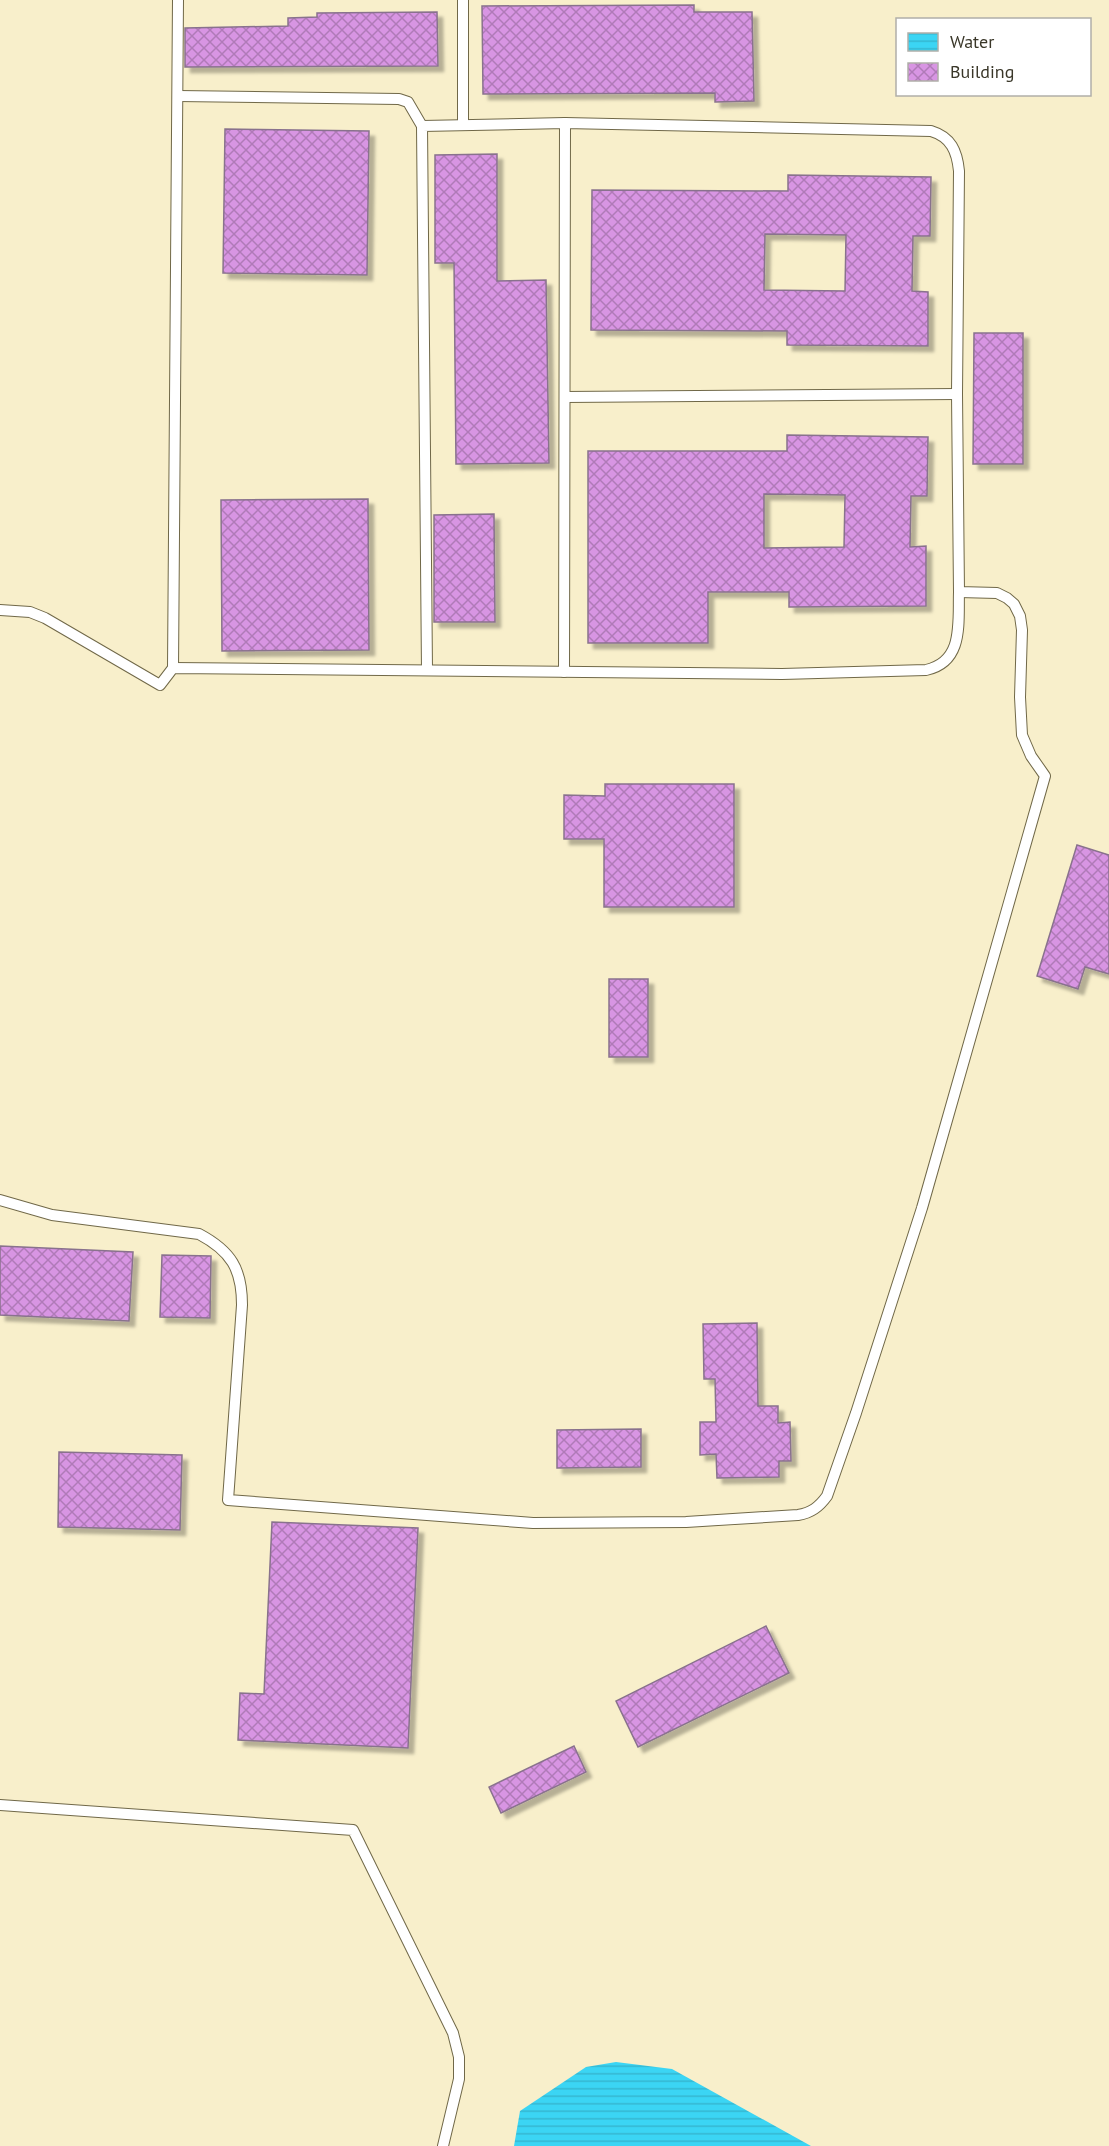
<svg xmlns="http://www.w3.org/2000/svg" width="1109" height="2146" font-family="'PT Sans',sans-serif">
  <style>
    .water { fill: url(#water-rules) }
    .building { fill: url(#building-cross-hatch); stroke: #89728d; stroke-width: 1.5; fill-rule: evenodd; filter: url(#shadow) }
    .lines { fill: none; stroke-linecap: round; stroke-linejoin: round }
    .service-casing { stroke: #706848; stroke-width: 12 }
    .service { stroke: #fff; stroke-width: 10 }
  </style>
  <defs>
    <pattern id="water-rules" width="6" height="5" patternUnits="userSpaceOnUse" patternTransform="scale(1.5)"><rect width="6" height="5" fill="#3bd5f4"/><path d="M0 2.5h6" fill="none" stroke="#35b7d1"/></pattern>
    <pattern id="building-cross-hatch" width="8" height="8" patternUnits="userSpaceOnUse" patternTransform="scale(1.5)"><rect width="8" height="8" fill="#d895e3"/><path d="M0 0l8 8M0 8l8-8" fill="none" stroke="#b07ab8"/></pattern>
    <filter id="shadow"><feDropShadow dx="5.5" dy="5.5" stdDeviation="1.5" flood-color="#0004"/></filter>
  </defs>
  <rect width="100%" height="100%" fill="#f8efcb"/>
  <!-- water -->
  <path class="water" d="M616 2062 672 2069 811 2146H514L520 2111 586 2067Z"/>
  <!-- building -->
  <g class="building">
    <path d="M694 5V12H752L754 101 715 102V93L483 94 482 6Z"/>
    <path d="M437 12 438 66 185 67V28L288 26V18L317 17V13Z"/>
    <path d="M225 129 369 131 367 275 223 273Z"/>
    <path d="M497 154V281L546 280 549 463 456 464 454 263H435V155Z"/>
    <path d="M788 175 931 177 930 236H913L912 291 928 292V346L787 345V331L591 330 592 190 788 191ZM765 234 846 235 845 291 764 290Z"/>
    <path d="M974 333H1023V464H973Z"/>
    <path d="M787 435 928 437 927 496H911L910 547 926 546V606L789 607V592H708V643H588V451H787ZM764 494 845 495 844 547 764 548Z"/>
    <path d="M368 499 369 650 222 651 221 500Z"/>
    <path d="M494 514 495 622H434V515Z"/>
    <path d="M605 784H734V907H604V839H564V795L605 796Z"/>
    <path d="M1077 845 1109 855V974L1085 967 1078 989 1037 976Z"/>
    <rect x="609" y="979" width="39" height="78"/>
    <path d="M0 1246 133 1252 129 1321 0 1315Z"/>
    <path d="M162 1255 211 1256 210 1318 160 1317Z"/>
    <path d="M757 1323 758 1406H778V1423L790 1422 791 1461H779V1477L717 1478 716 1454 700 1455V1422H716L715 1379H704L703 1324Z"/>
    <path d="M641 1429V1467L557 1468V1430Z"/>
    <path d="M59 1452 182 1455 180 1530 58 1527Z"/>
    <path d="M272 1522 418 1528 408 1748 238 1740 240 1693 264 1694Z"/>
    <path d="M766 1626 789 1673 638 1747 616 1701Z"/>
    <path d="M574 1746 586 1772 501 1813 489 1787Z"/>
  </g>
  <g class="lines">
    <!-- service casing -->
    <g class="service-casing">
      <g id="service">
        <path d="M463 0V125"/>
        <path d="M178 96 399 99 408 102 422 126"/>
        <path d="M565 397 957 394"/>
        <path d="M0 610 30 612 45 618 160 685 173 668 782 674 926 670C964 662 958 623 959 592"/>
        <path d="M173 668 178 0"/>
        <path d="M564 672 565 123"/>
        <path d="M0 1200 52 1215 199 1234C231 1251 242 1269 242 1305L228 1500 533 1523 686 1522 798 1515C811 1513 819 1507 827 1496L856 1413 922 1208 1045 776 1031 756 1022 735 1020 697 1022 630 1020 616 1014 604 1007 598 997 593 959 592 957 394 959 171C957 151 951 137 931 131L565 123 422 126 427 670"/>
        <path d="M0 1805 353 1830 453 2033 459 2057V2079L443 2146"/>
      </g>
    </g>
    <!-- service -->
    <use href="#service" class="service"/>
  </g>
  <!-- legend -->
  <rect x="896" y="18" width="195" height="78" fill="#ffffff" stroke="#b0afa9" stroke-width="1.5"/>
  <rect x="908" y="33" width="30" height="18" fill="url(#water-rules)" stroke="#b0afa9" stroke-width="1.5"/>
  <text x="950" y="48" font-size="18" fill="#3a3729">Water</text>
  <rect x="908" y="63" width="30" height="18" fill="url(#building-cross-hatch)" stroke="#b0afa9" stroke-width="1.5"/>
  <text x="950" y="78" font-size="18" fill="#3a3729">Building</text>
</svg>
